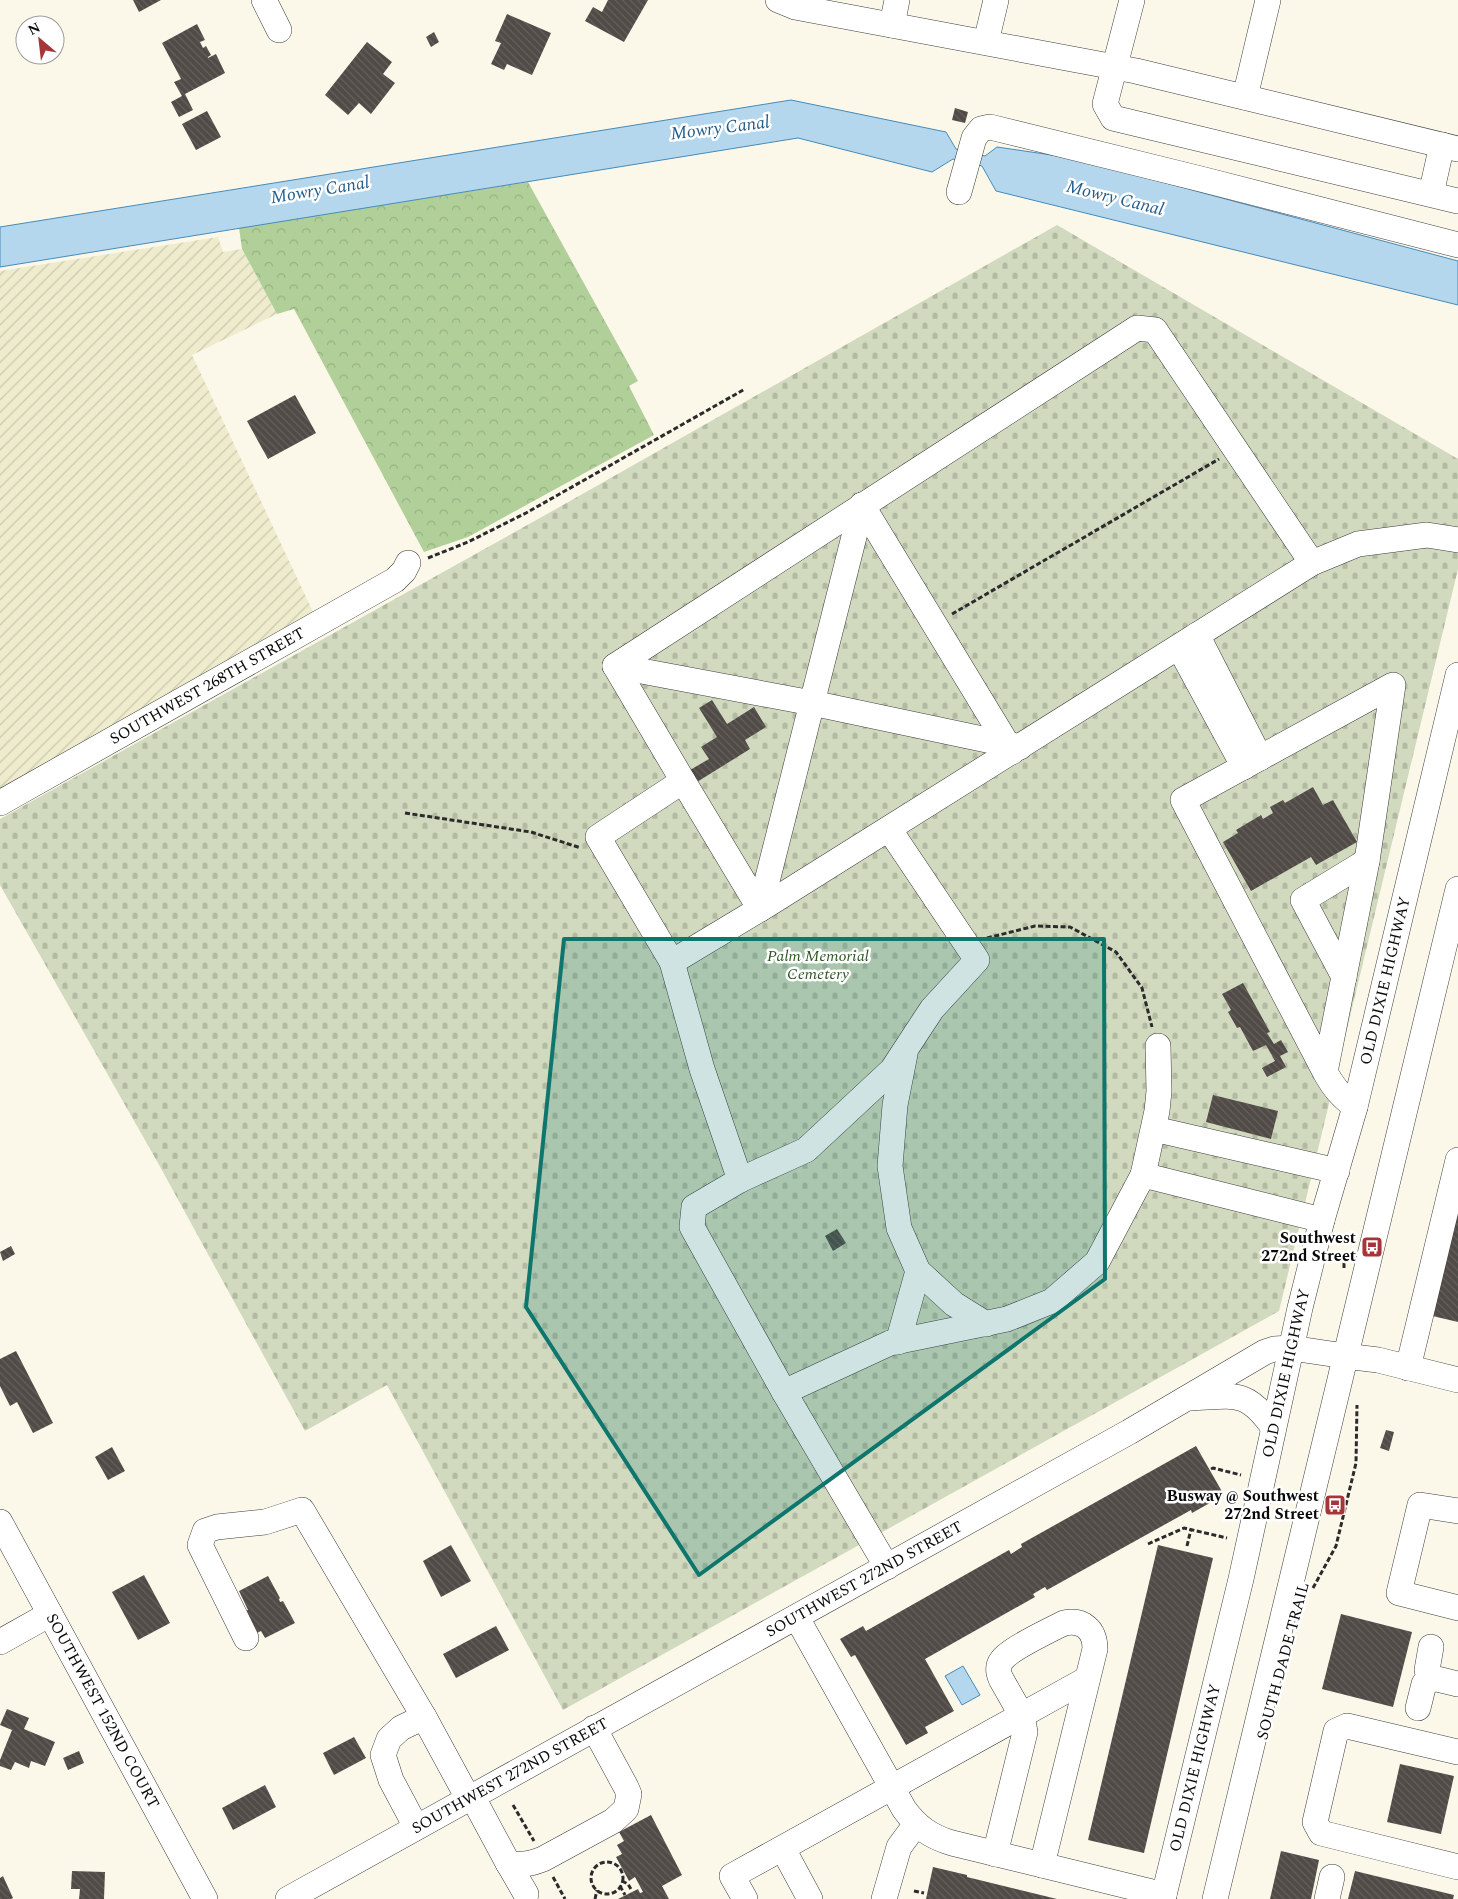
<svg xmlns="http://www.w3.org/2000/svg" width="1458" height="1899" font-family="Spectral,serif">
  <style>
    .farmland { fill: url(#farmland-furrows) }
    .forest { fill: url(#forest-crowns) }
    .cemetery { fill: url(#cemetery-stones) }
    .water { fill: #b4d7ed; stroke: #458bba }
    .building { fill: url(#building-back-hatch) }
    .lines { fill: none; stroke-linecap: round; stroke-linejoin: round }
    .minor-casing { stroke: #3c3c3c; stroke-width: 26 }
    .path { stroke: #2b2b2b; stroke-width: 3; stroke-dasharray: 5 2.5; stroke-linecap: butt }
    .minor { stroke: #fff; stroke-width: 25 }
    .marked { fill: #0f766e; fill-opacity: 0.2; stroke: #0f766e; stroke-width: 4; stroke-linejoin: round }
    .labels { text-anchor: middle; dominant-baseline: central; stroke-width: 5; stroke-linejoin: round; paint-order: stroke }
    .street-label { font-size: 16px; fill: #090909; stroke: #fff }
    .park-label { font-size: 16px; font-style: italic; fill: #2e5723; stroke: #fff }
    .poi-label { font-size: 16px; font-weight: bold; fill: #090909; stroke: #fff; text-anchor: end }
    .water-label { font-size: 18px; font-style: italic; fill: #245d8a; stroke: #fff }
  </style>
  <defs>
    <pattern id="farmland-furrows" width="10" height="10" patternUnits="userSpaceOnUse" patternTransform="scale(1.25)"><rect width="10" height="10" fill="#eeeccd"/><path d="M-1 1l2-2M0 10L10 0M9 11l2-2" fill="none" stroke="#cbc9af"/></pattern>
    <pattern id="forest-crowns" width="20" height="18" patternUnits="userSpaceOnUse" patternTransform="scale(1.25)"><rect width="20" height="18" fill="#b1d099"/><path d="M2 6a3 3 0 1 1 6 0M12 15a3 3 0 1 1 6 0" fill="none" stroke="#97b182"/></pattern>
    <pattern id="cemetery-stones" width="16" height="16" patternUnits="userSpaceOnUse" patternTransform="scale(1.25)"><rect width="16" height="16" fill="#d1dabe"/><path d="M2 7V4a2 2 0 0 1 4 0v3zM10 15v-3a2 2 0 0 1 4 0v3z" fill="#b2baa2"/></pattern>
    <pattern id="building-back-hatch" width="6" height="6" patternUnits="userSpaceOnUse" patternTransform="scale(1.25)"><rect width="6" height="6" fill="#514b47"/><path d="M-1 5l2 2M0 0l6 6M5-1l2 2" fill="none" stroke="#65605d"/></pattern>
  </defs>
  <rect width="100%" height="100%" fill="#fcf8e9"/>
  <!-- farmland -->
  <path class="farmland" d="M218 237 223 252 242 249 277 314 192 355 315 616 0 790V271Z"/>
  <!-- forest -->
  <path class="forest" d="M528 182 638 381 629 386 654 435 468 537 424 552 294 309 277 314 242 249 239 228Z"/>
  <!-- cemetery -->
  <path class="cemetery" d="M1057 225 1458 459V569L1279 1311 563 1710 387 1385 305 1431 158 1163 0 885V819L556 509Z"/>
  <!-- water -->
  <g class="water">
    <path d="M791 100 946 132 956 149 985 156 997 147 1072 158 1458 261V305L996 191 982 166 953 159 932 172 798 138 0 267V227Z"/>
    <path d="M963 1666 980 1695 962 1705 945 1676Z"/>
  </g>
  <!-- building -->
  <g class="building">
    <path d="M133 0H161L139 12Z"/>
    <path d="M608 0H648L624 42 585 21 593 7 602 12Z"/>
    <path d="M507 14 551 33 532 75 507 64 504 70 491 64 501 43 495 41Z"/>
    <path d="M197 24 205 40 200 42 203 48 206 46 211 55 208 57V58L216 54 225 73 185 94 193 110 179 117 171 102 182 96 174 82 181 79 162 43Z"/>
    <path d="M434 32 439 42 431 47 426 37Z"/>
    <path d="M367 42 392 62 383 74 395 83 371 114 359 103 348 115 325 95Z"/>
    <path d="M955 108 968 112 965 123 952 120Z"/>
    <path d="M207 111 221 137 196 150 182 124Z"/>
    <path d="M295 395 316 433 268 459 247 421Z"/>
    <path d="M712 700 727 724 754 707 766 727 745 740 750 749 697 782 690 770 709 759 701 747 717 737 699 708Z"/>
    <path d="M1313 787 1323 805 1333 800 1357 842 1316 865 1311 857 1251 891 1223 842 1238 833 1236 830 1261 815 1263 819 1273 813 1270 807 1283 800 1285 803Z"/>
    <path d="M1243 983 1270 1032 1267 1033 1274 1044 1281 1040 1288 1052 1280 1056 1286 1067 1267 1077 1262 1068 1275 1061 1266 1045 1253 1051 1240 1027 1237 1028 1228 1012 1231 1010 1222 994Z"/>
    <path d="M1213 1095 1278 1111 1271 1139 1206 1122Z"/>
    <path d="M1458 1179V1322L1424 1314Z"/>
    <path d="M837 1229 846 1243 833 1251 825 1236Z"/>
    <path d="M11 1246 15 1254 3 1261 0 1252Z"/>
    <path d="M16 1351 53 1423 33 1433 17 1402 10 1406 0 1386V1359Z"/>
    <path d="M1386 1430 1394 1432 1389 1451 1380 1448Z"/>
    <path d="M1196 1446 1224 1495 1192 1513 1191 1510 1047 1590 1045 1587 1033 1594 1035 1597 925 1659 954 1711 925 1727 928 1733 906 1745 855 1655 851 1657 840 1639 863 1626 866 1631 1009 1550 1011 1554 1022 1547 1021 1544Z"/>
    <path d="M112 1447 125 1471 108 1480 95 1457Z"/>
    <path d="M451 1545 471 1581 441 1597 423 1561Z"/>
    <path d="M1158 1545 1213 1558 1144 1853 1088 1840Z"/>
    <path d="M144 1575 170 1623 138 1640 112 1592Z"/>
    <path d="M268 1576 280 1598 279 1599 280 1602 283 1601 295 1623 265 1638 261 1631 253 1635 242 1613 248 1610 239 1591Z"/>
    <path d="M1341 1614 1412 1632 1393 1707 1322 1689Z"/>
    <path d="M496 1626 509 1650 456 1678 443 1654Z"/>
    <path d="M7 1709 29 1718 24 1729 55 1742 45 1766 31 1761 29 1768 15 1762 11 1770 0 1766V1760L12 1730 0 1725Z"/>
    <path d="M354 1737 366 1758 334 1775 323 1753Z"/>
    <path d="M79 1751 84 1763 68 1770 63 1758Z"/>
    <path d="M1400 1764 1454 1776 1441 1834 1387 1822Z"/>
    <path d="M265 1785 276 1807 233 1830 222 1808Z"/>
    <path d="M651 1815 682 1875 662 1886 669 1899H618L638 1889 640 1893 643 1892 635 1877 629 1881 616 1857 622 1854 617 1845 624 1841 619 1832Z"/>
    <path d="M1281 1851 1319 1860 1311 1899H1270Z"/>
    <path d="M933 1867 967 1875V1877L1057 1899H926Z"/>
    <path d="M72 1871 105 1872 104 1899H79L80 1889H71Z"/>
    <path d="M1355 1871 1454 1895 1453 1899H1348Z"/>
    <path d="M3 1876 13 1898 11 1899H0V1878Z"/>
  </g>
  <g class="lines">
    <!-- minor casing -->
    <g class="minor-casing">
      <g id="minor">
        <path d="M264 0 279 30"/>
        <path d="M778 0 795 7 1136 71 1458 149"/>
        <path d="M1132 0 1105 104 1113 118 1458 201"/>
        <path d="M892 25 897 0"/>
        <path d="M986 42 996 0"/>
        <path d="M1245 97 1268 0"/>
        <path d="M959 192 974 138 981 129 990 127 1201 179 1458 245"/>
        <path d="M1431 194 1442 145"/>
        <path d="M862 505 1012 752"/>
        <path d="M1197 635 1260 758"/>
        <path d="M1179 647 1244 767"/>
        <path d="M615 666 812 703 1020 747"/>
        <path d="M683 781 760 909"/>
        <path id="s1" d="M0 803 395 580 404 571 408 563"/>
        <path d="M760 909 862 505"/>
        <path d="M672 962 770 903 1312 563 1358 544 1427 535 1458 540"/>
        <path d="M1344 977 1303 900 1367 861"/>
        <path d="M1158 1046 1159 1091 1157 1111 1143 1175 1322 1220"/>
        <path d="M905 1054 895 1105 890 1166 899 1228 918 1271 954 1304 986 1324"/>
        <path d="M1325 1072 1367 861 1393 685 1183 800 1325 1072C1334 1088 1340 1095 1355 1107"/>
        <path d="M1154 1129 1337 1171"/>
        <path d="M740 1180 806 1150 892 1070 932 1009 977 960 889 829"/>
        <path d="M898 1342 918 1271"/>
        <path d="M1408 1368 1458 1160"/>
        <path d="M784 1392 890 1343 1007 1319 1052 1301 1097 1262 1143 1175"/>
        <path d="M1191 1398C1234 1396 1246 1389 1273 1427"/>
        <path d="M1458 1511 1420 1505 1399 1593 1458 1608"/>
        <path id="s2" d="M0 1522 205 1899"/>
        <path d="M887 1567 784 1392 692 1227 694 1207 740 1180 702 1069 672 962 598 837 683 781 615 666 1137 328 1155 330 1312 563"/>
        <path d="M797 1618 904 1809C917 1827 931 1837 952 1843L1164 1895"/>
        <path d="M246 1638 200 1545 205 1531 217 1527 265 1522 302 1510 424 1717 468 1798"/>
        <path d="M0 1642 50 1614"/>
        <path d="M1431 1647 1427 1670 1433 1678"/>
        <path d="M1418 1708 1424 1684 1433 1678 1458 1684"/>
        <path d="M1458 1752 1347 1726 1336 1731 1315 1822 1321 1833 1458 1867"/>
        <path d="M472 1796 508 1863C521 1866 531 1864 543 1859L613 1821 626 1809 629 1794 626 1787 594 1728"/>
        <path d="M416 1827 391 1780 383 1755 389 1739 401 1728 424 1717"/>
        <path d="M783 1849 810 1899"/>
        <path d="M995 1854 1025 1732 1022 1716 1001 1679C998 1672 997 1666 1002 1660 1010 1649 1050 1630 1064 1623 1083 1619 1095 1630 1095 1649L1042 1865"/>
        <path d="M508 1863 526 1894"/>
        <path id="s3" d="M288 1899 1129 1432 1265 1352 1274 1349 1291 1348 1345 1356 1378 1360 1458 1380"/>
        <path d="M745 1899 732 1876 1087 1679"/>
        <path d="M884 1899 899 1847 916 1824"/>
        <path id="s4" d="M1163 1899 1241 1579 1300 1308 1322 1220 1355 1107 1458 675"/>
        <path d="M1215 1899 1458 889"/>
        <path d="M1327 1899 1332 1877"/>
      </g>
    </g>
    <!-- path -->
    <g class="path">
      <path d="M428 558 468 542 526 513 745 389"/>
      <path d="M952 614 1219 459"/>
      <path d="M405 813 531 832 581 848"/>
      <path d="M987 938 1035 926 1070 927 1116 952 1142 988 1152 1027"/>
      <path d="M1344 1268V1260"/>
      <path d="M1211 1469 1213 1468 1241 1475"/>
      <path d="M1148 1544 1184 1528 1227 1538"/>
      <path d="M1187 1546 1191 1529"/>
      <path d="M1313 1588 1336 1546 1356 1463 1357 1405"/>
      <path d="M513 1805 534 1841"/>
      <circle cx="607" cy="1878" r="16"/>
      <path d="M553 1877 565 1899"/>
      <path d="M622 1881 628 1884 632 1891"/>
      <path d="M620 1886 625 1895"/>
      <path d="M914 1891 924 1893"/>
      <path d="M595 1899 597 1890"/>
    </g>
    <!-- minor -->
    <use href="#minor" class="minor"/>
  </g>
  <!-- marked area -->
  <path class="marked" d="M564 939H1104L1105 1279 699 1575 526 1307Z"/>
  <!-- icons -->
  <defs>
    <g id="bus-square" transform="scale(1.125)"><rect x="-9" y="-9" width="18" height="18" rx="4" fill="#a63539" stroke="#fff"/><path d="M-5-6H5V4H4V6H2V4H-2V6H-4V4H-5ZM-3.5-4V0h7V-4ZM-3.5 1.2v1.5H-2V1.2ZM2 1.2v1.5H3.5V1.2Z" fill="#fff"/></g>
  </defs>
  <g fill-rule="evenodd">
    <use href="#bus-square" x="1372" y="1247"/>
    <use href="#bus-square" x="1335" y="1505"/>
  </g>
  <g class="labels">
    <!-- street labels -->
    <g class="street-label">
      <text stroke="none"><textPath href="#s1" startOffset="238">SOUTHWEST 268TH STREET</textPath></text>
      <text stroke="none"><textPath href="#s4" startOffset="945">OLD DIXIE HIGHWAY</textPath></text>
      <text stroke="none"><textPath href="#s4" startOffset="540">OLD DIXIE HIGHWAY</textPath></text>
      <text stroke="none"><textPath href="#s3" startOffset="659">SOUTHWEST 272ND STREET</textPath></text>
      <text transform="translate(1283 1661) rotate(-75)">SOUTH DADE TRAIL</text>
      <text stroke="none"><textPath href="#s2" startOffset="215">SOUTHWEST 152ND COURT</textPath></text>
      <text stroke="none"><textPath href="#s4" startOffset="135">OLD DIXIE HIGHWAY</textPath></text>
      <text stroke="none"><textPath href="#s3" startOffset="254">SOUTHWEST 272ND STREET</textPath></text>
    </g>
    <!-- park labels -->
    <g class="park-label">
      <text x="818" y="956">Palm Memorial<tspan x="818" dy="18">Cemetery</tspan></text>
    </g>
    <!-- poi labels -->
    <g class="poi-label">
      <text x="1356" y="1238">Southwest<tspan x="1356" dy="18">272nd Street</tspan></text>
      <text x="1319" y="1496">Busway @ Southwest<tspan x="1319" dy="18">272nd Street</tspan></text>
    </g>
    <!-- water labels -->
    <g class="water-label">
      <text transform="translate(720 128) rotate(-7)">Mowry Canal</text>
      <text transform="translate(320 190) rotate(-9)">Mowry Canal</text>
      <text transform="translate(1115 198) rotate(14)">Mowry Canal</text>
    </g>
  </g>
  <!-- north arrow -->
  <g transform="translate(40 40) rotate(332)"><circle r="24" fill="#ffffff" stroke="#9d9d9d"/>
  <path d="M0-4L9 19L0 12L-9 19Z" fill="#a63539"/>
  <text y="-8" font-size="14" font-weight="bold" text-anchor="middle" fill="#090909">N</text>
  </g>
</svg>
